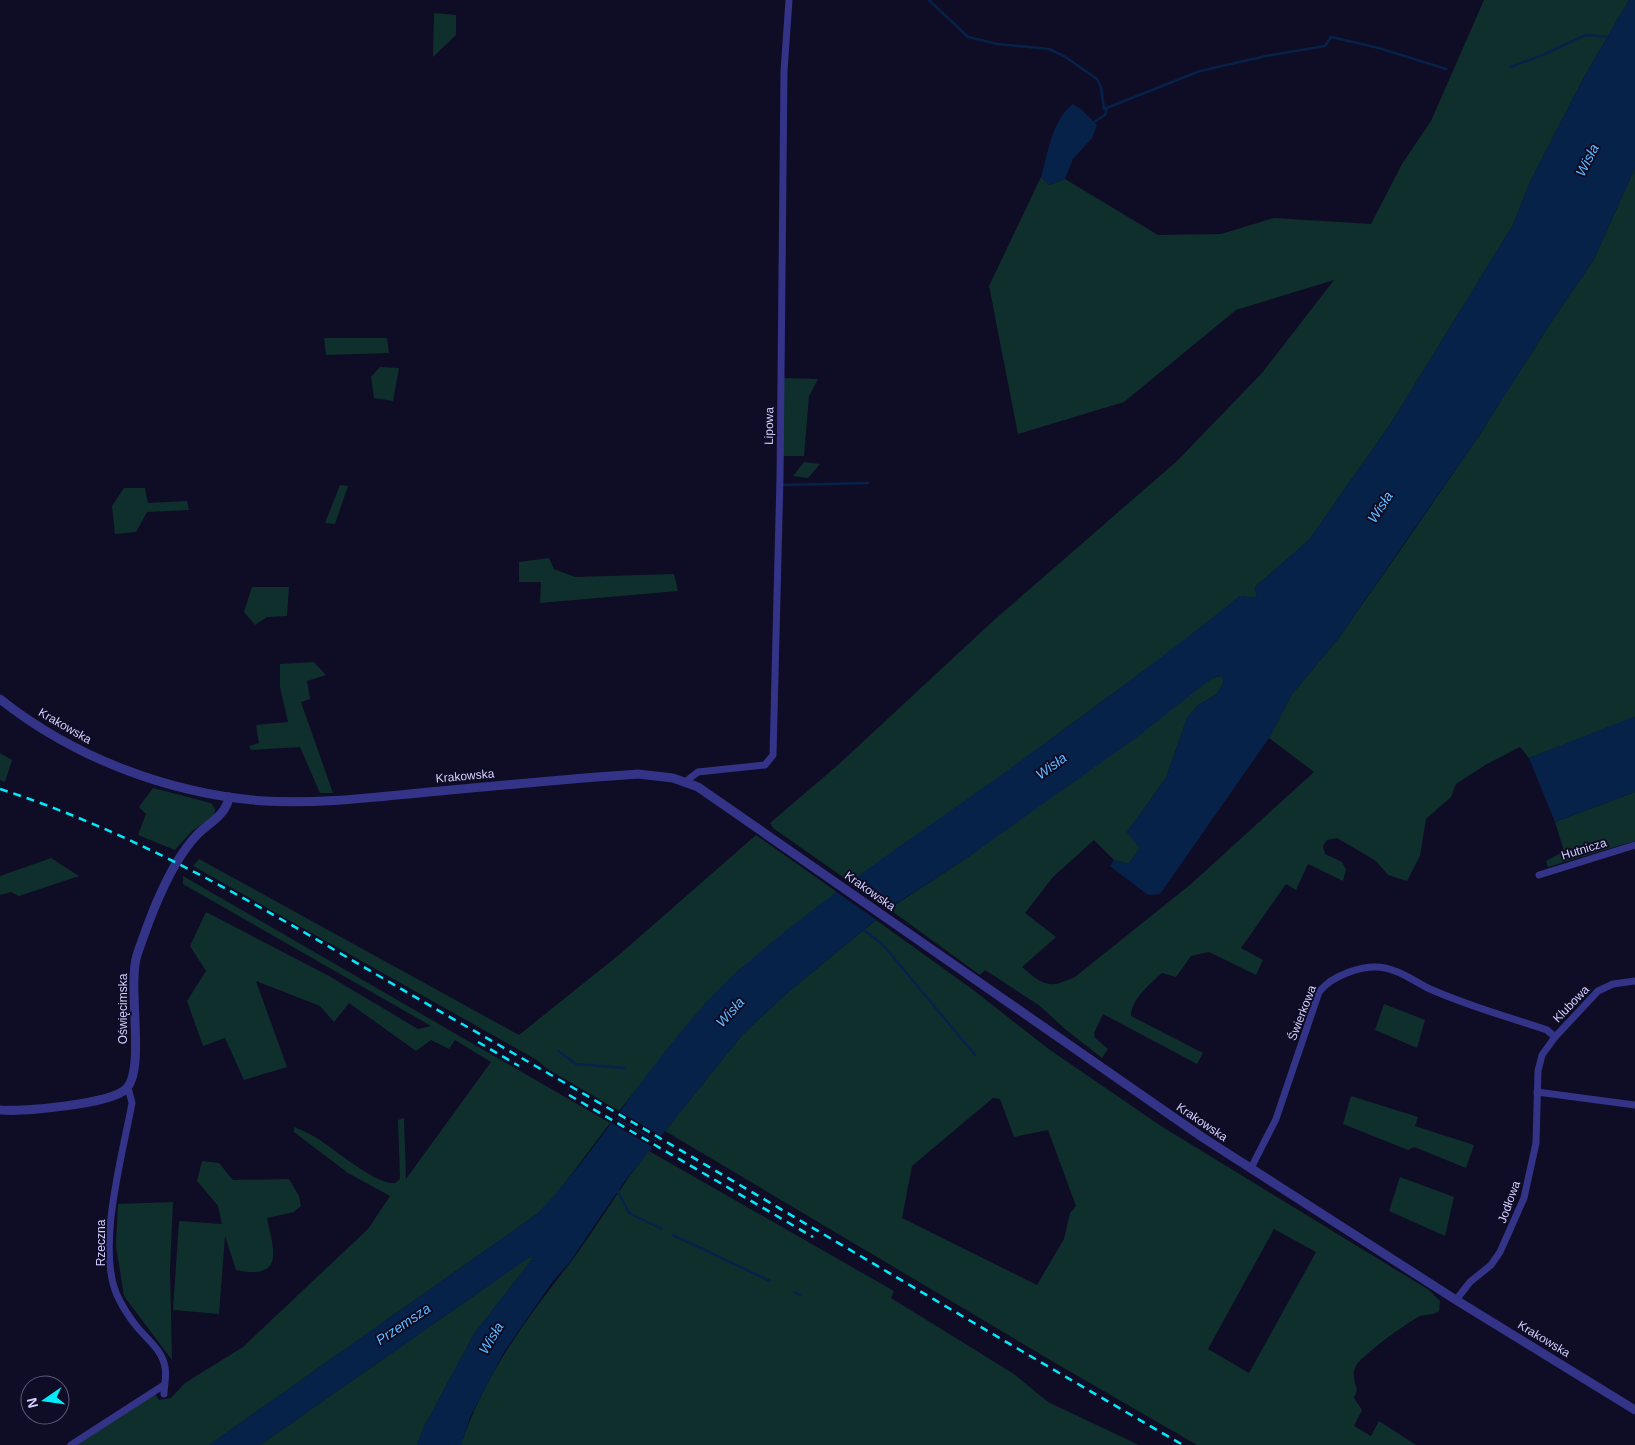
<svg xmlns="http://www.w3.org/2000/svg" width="1635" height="1445" font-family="Arial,sans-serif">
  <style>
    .green { fill: #0f2f2d; fill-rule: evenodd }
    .water { fill: #072249 }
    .pier { fill: #0f0c25 }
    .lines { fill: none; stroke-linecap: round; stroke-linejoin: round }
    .stream { stroke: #072249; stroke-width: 2.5 }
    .minor { stroke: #338; stroke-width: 7 }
    .tertiary { stroke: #338; stroke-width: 9 }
    .rail { stroke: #00ecfb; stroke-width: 2.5; stroke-dasharray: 8 6; stroke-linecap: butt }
    .labels { text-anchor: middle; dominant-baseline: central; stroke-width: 4; stroke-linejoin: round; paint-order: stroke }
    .street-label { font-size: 12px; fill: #d3d0ff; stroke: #0f0c25 }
    .water-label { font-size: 14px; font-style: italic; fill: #5ebbff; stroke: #0f0c25 }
  </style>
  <rect width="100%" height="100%" fill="#0f0c25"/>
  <!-- green -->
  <g class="green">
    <path d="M1484 0H1629L1584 77 1530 182 1513 225 1391 423 1309 540 1255 587 1257 598 1240 596 1184 641 998 778 850 882 773 828 770 823 838 765 993 621 1177 461 1262 373 1334 280 1236 310 1124 402 1018 434 989 286 1041 177 1049 185 1065 179 1158 235 1221 234 1274 218 1371 224 1402 164 1431 121Z"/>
    <path d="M434 13 456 15V35L433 57Z"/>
    <path d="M1635 168V717L1529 758 1520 747 1487 764 1456 784 1451 797 1426 819 1420 856 1407 881 1388 875 1376 861 1337 838 1327 840 1323 846 1325 854 1342 862 1346 870 1343 881 1308 864 1296 890 1286 884 1241 948 1263 960 1256 975 1209 952 1191 956 1176 977 1162 973C1151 983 1131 999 1131 1016L1203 1053 1197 1064 1103 1014 1094 1033 1095 1038 1108 1049 1102 1058 1065 1029 1040 1006 985 970 980 975 889 909 971 855 1212 678 1222 676 1224 682 1216 695 1198 705 1187 718 1166 778 1127 832 1141 848 1128 864 1114 860 1094 840 1053 877 1025 913 1056 937 1022 967C1044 986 1049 989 1075 977L1191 884 1314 772 1269 738 1292 694 1338 639 1406 542 1480 434 1548 327 1594 259Z"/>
    <path d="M324 338H387L389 353 326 355Z"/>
    <path d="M380 367 399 368 393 401 374 398 371 377Z"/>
    <path d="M784 378 818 379 809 396 804 456H783Z"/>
    <path d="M804 462 820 464 808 478 793 476Z"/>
    <path d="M340 485 348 486 335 524 325 523Z"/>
    <path d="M124 488H145L148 503 187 501 189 510 147 512 136 532 115 534 112 506Z"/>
    <path d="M549 558 554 569 575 577 674 574 678 591 540 603 541 582H519V562Z"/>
    <path d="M252 587H289L287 616 267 617 255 625 244 612Z"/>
    <path d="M314 662 326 675 307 681 310 699 301 702 333 793H320L300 747 251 750 249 746 259 743 256 725 288 722 280 687V664Z"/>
    <path d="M0 753 12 760 5 782 0 780Z"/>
    <path d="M153 788 211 803 215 809 214 816 192 831 175 850 138 835 146 814 139 807Z"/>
    <path d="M1635 792V841L1548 867 1546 861 1564 851 1555 822Z"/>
    <path d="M756 835 837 892 738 971 689 1024 619 1111 546 1068 537 1060 193 866 199 859 519 1035 620 954Z"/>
    <path d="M51 858 79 876 19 896 11 892 0 895V876Z"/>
    <path d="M183 876 610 1123 555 1196 537 1214 209 1445H77L155 1394 159 1400 171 1398 185 1383 243 1347 368 1229 390 1196 348 1173 294 1132V1127C301 1130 309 1133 315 1137 334 1148 375 1185 395 1183L400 1179 398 1120 404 1118 406 1179 491 1062 455 1040 449 1049 431 1040 416 1051 349 1003 334 1022 320 1006 256 981 287 1067 244 1080 225 1038 203 1046 187 1001 206 971 190 946 206 912 329 976 418 1029 431 1026 183 884Z"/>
    <path d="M876 920 972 989 1050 1050 1161 1126 1429 1290 1440 1301 1439 1311C1431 1317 1425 1313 1418 1317 1406 1324 1358 1357 1355 1368 1352 1376 1355 1383 1357 1390L1354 1398 1362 1410 1354 1426 1371 1436 1379 1421 1416 1445H1197L1057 1364 665 1131 742 1035 787 993ZM993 1098 1000 1099 1014 1137 1048 1130 1076 1206 1070 1213 1064 1239 1037 1285 902 1218 912 1166ZM1274 1229 1316 1252 1249 1373 1208 1349Z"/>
    <path d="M1384 1004 1425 1020 1417 1048 1375 1030Z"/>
    <path d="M1351 1096 1418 1117 1415 1126 1474 1145 1466 1168 1414 1147 1408 1150 1343 1124Z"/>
    <path d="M649 1151 894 1291 891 1298 1014 1374 1048 1402 1139 1445H461C483 1377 526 1319 570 1263 598 1226 620 1186 649 1151Z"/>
    <path d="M202 1161 219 1163 233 1180 289 1179 299 1196 301 1206 294 1212 267 1218C274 1251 285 1280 236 1270L225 1236 219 1314 173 1310 179 1221 222 1224 218 1206 197 1181Z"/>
    <path d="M1400 1177 1454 1197 1445 1236 1389 1211Z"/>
    <path d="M173 1202 170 1269 172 1360 124 1296 116 1246 118 1204Z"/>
    <path d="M534 1257 474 1334 424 1427 417 1445H260L528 1258Z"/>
  </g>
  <!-- water -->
  <g class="water">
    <path d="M1629 0H1635V168L1594 259 1548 327 1480 434 1338 639 1292 694 1269 738 1160 894 1148 895 1110 866 1114 860 1128 864 1140 848 1127 832 1166 778 1187 718 1198 705 1216 695 1224 682 1221 676 1212 678 1140 735 971 855 894 905 787 993 742 1035 622 1185 569 1263 553 1281 504 1352 470 1417 461 1445H417L424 1427 474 1334 534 1257 528 1258 260 1445H209L537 1214C610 1138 660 1041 739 970 820 899 910 840 997 778 1079 719 1161 659 1240 596L1257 598 1255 587 1309 540 1391 423 1513 225 1530 182 1584 77Z"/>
    <path d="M1073 104 1082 110 1097 125 1092 138 1073 159 1065 179 1049 185 1041 177C1048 153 1052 120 1073 104Z"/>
    <path d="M1633 717H1635V792L1555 822 1529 758Z"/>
  </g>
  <!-- pier -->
  <g class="pier">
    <path d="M848 880 891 911 878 921 835 891Z"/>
    <path d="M617 1109 619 1111 663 1137 659 1142 612 1115Z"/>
    <path d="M612 1116 658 1143 654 1148 608 1121Z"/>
  </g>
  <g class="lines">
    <!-- stream -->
    <g class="stream">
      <path d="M929 0 968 37 997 44 1049 49 1064 56 1097 79 1101 87 1104 109 1200 71 1266 56 1325 46 1331 37 1379 48 1446 69"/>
      <path d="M1510 67 1540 56 1586 35 1609 37"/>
      <path d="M1094 122 1105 115 1107 108"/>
      <path d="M784 485 868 483"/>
      <path d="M864 930 884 946 975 1055"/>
      <path d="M558 1051 576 1064 625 1068"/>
      <path d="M617 1190 629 1213 662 1229"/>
      <path d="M673 1235 770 1281"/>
      <path d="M794 1292 800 1295"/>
    </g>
    <!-- minor -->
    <g class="minor">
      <path d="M685 782 698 772 765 765 773 755 780 478 784 71 789 0"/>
      <path d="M1539 875 1635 845"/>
      <path d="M128 1087 132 1103C123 1153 96 1247 117 1295 122 1306 129 1317 137 1327 148 1340 162 1350 165 1367 167 1375 164 1385 164 1394"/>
      <path d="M1537 1092 1635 1105"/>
      <path d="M1251 1168 1276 1119 1319 992C1332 975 1364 964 1385 968 1402 971 1415 982 1430 989 1468 1006 1508 1017 1547 1030L1555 1037"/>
      <path d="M1456 1300 1470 1282 1491 1265 1500 1252 1524 1198 1536 1143 1538 1071 1542 1055 1555 1037 1598 991 1613 984 1635 981"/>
      <path d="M71 1445 164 1385"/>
    </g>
    <!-- tertiary -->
    <g class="tertiary">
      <path d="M0 699C74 758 170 794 264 801 316 804 368 798 419 793 492 786 565 779 638 774L673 778 698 787 1202 1137 1456 1300 1635 1410"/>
      <path d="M0 1110C22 1112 111 1104 126 1089 146 1069 127 987 137 955 150 917 169 865 196 836 208 823 226 816 229 797"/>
    </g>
    <!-- rail -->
    <g class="rail">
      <path d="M0 789C161 841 303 933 448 1016 695 1156 937 1303 1183 1445"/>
      <path d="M478 1042 519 1066"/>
      <path d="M569 1095 813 1237"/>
    </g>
  </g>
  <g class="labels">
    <!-- street labels -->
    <g class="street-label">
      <text transform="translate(769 426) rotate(-89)">Lipowa</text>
      <text transform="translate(65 726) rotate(30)">Krakowska</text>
      <text transform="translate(465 776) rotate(-5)">Krakowska</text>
      <text transform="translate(1584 849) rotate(-17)">Hutnicza</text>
      <text transform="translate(870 891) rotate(35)">Krakowska</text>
      <text transform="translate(1571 1004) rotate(-46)">Klubowa</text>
      <text transform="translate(123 1009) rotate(-90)">Oświęcimska</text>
      <text transform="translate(1302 1013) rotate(-69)">Świerkowa</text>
      <text transform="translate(1202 1122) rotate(34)">Krakowska</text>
      <text transform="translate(1509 1202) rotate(-70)">Jodłowa</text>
      <text transform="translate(101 1243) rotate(-90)">Rzeczna</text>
      <text transform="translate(1544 1339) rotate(31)">Krakowska</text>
    </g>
    <!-- water labels -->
    <g class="water-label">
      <text transform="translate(1587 160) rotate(-63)">Wisła</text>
      <text transform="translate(1380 507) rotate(-57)">Wisła</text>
      <text transform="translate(1051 766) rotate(-36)">Wisła</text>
      <text transform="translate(730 1012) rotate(-48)">Wisła</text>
      <text transform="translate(403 1324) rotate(-34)">Przemsza</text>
      <text transform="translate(491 1338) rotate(-59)">Wisła</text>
    </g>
  </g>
  <!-- north arrow -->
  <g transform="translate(45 1400) rotate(257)"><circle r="24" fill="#0f0c25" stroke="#5d5a7c"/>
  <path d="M0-4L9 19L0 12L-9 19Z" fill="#00ecfb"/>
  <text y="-8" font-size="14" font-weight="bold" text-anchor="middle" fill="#d3d0ff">N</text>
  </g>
</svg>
